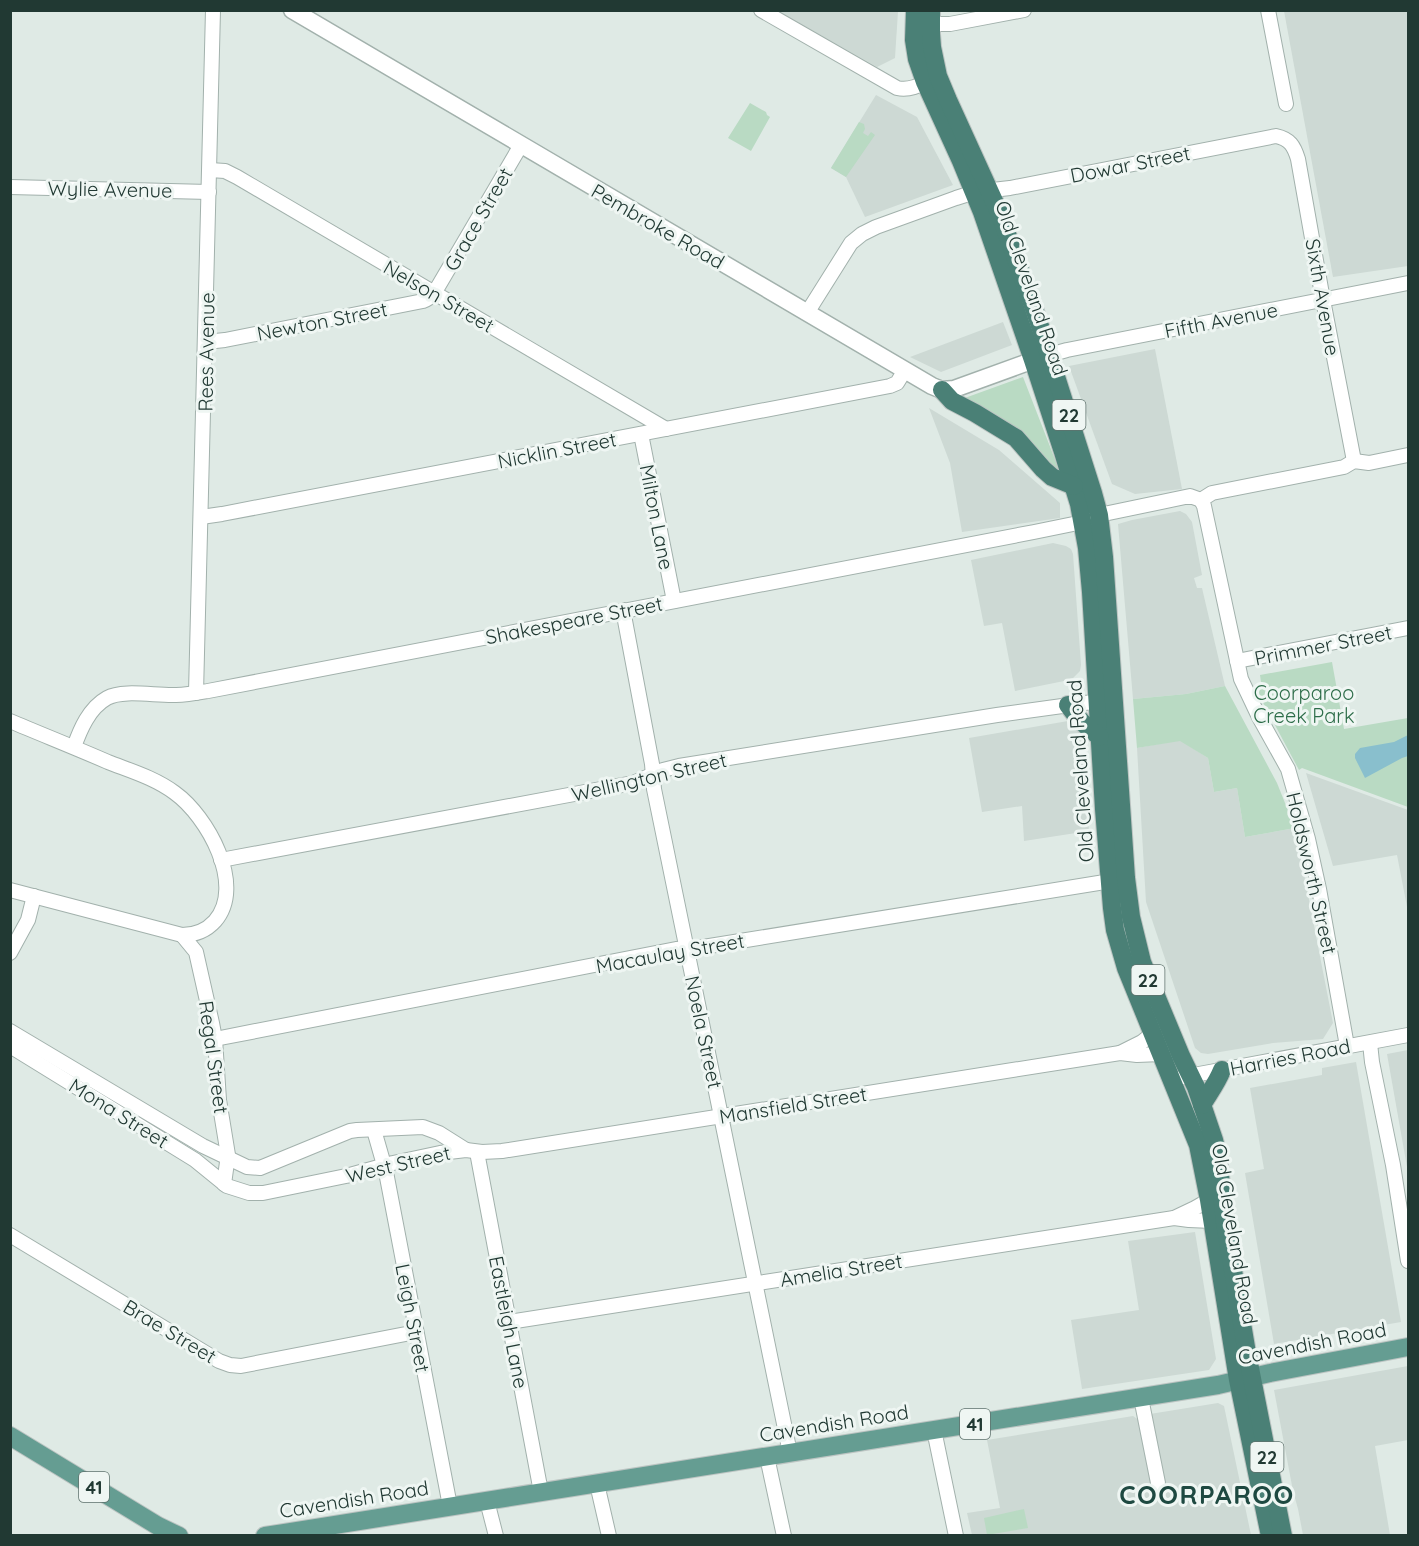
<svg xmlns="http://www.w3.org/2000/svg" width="1419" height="1546" font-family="Quicksand,sans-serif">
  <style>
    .built { fill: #cdd9d4 }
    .green { fill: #b9dac3 }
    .water { fill: #89bfcd }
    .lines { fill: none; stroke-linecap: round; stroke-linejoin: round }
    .minor-casing { stroke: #a2b1ac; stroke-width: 16 }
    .tertiary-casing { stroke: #a2b1ac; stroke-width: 19 }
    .primary-casing { stroke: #bcc4c2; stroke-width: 20 }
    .trunk-casing { stroke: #bcc4c2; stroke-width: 20 }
    .minor { stroke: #fff; stroke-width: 14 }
    .tertiary { stroke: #fff; stroke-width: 16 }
    .primary { stroke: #659d92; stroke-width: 18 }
    .trunk { stroke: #4a8076; stroke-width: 18 }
    .labels { text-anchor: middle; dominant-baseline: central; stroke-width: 6; stroke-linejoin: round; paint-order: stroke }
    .shield { fill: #eff6f3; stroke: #5f726d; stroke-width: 1.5 }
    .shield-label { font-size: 18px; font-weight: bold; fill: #213933 }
    .street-label { font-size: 20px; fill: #213933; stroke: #eff6f3 }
    .park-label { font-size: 20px; fill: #2d6d49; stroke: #eff6f3 }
    .district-label { font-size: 26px; font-weight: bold; letter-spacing: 1.5px; fill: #1e4941; stroke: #eff6f3 }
  </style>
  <rect width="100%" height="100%" fill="#dfeae5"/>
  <!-- built -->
  <g class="built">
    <path d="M778 11H898L895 58 877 67Z"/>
    <path d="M1284 11H1408V266L1333 277Z"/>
    <path d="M876 95 917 117 953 185 865 217 846 177 831 168Z"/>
    <path d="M1003 322 1012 345 941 372 910 357Z"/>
    <path d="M1155 349 1182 489 1135 494 1112 484 1069 366Z"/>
    <path d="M929 408 999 450 1060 503V518L962 532 950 463Z"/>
    <path d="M1180 511 1186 514 1192 522 1202 575 1194 578 1197 588H1202L1225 686 1186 694 1133 699 1118 524 1132 520Z"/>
    <path d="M1053 543 1066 546 1071 549 1073 554 1081 665 1080 671 1073 678 1064 681 1015 691 1002 623 984 626 971 560Z"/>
    <path d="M1068 721 1075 722 1083 733 1089 831 1024 841 1022 806 982 812 969 738Z"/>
    <path d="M1180 740 1208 758 1214 792 1237 788 1245 837 1295 828 1333 1023 1323 1039 1273 1043 1208 1054 1201 1053 1195 1048 1146 902 1137 748Z"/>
    <path d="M1306 773 1408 810V912L1397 855 1333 866Z"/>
    <path d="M1408 1050V1166L1407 1167 1387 1054Z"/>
    <path d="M1356 1062 1401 1322 1274 1344 1245 1173 1264 1169 1250 1088 1322 1075V1068Z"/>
    <path d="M1195 1232 1216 1359 1209 1370 1082 1389 1071 1320 1139 1310 1128 1241Z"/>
    <path d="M1408 1366V1440L1375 1446 1390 1535H1303L1298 1509 1293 1491 1274 1390Z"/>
    <path d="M1218 1403 1224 1406 1251 1535H972L967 1513 1000 1508 987 1440 1133 1416 1139 1420 1151 1483 1150 1414Z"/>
  </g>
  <!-- green -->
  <g class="green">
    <path d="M750 103 766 112 767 115 770 117 751 151 728 138Z"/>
    <path d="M859 122 864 124 865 129 863 133 868 136 871 132 875 135 846 177 831 168Z"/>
    <path d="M1023 377 1056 462 1060 473 1044 463 1021 430 962 399Z"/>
    <path d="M1332 662 1344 729 1408 718V807L1302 768 1299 770 1259 695 1257 690 1262 689 1260 675Z"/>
    <path d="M1225 686 1277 783 1295 828 1245 837 1237 788 1214 792 1208 758 1180 741 1137 748 1133 699 1186 694Z"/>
    <path d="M1024 1509 1028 1528 987 1535 984 1518Z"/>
  </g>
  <!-- water -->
  <path class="water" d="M1408 735V756L1402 758 1365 778 1355 758V754L1360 748 1394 742Z"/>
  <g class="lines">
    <!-- minor casing -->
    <g class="minor-casing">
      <g id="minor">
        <path d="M761 10 897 88C911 91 922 84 934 78"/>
        <path d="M1268 10 1286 104"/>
        <path d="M931 24H950L1024 10"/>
        <path d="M210 170 225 171 237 177 666 429"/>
        <path d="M10 187 209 192"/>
        <path d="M807 313 851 243 862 234 876 227 956 198 975 192 1010 188 1276 136C1290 139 1294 146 1298 159L1323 300 1354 461"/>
        <path d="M206 342 225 340 423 301C431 298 435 292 439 285L521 145"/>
        <path d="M1049 355 1067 350 1408 283"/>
        <path d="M641 434 674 601"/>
        <path d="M1201 500 1204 506 1241 679 1259 717 1288 769 1308 839 1319 889 1347 1046"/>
        <path d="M1201 500 1212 493 1344 467 1354 461 1369 463 1408 455"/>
        <path d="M201 517 222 514 890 386 897 383 905 370"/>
        <path d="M623 610 652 764 654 789 790 1453"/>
        <path d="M1237 661 1408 628"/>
        <path d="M196 693 213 10"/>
        <path d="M10 721C43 735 76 748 108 762 131 771 155 778 175 793 207 816 246 885 215 921 206 931 195 935 182 935L10 890"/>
        <path d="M74 747C80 730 89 708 107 698 123 689 156 696 176 695 187 695 197 693 208 691L1034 532 1083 522 1099 515 1190 496 1201 500"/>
        <path d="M221 860 633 783 663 770 679 766 997 715 1084 703 1106 701"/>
        <path d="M182 935 196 952 212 1023 215 1039 219 1100 228 1155 224 1184"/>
        <path d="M10 953 28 920 34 896"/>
        <path d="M10 1031 203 1146 247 1167 260 1168 350 1131 357 1130 423 1127 439 1133 466 1150"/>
        <path d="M215 1039 676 949 697 948 1117 880"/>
        <path d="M1370 1043 1372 1062 1393 1165 1408 1261"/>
        <path d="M10 1046 195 1160 227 1186 249 1193H263L346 1176 393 1163 440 1153 466 1150 482 1152 502 1151 1120 1053 1137 1055 1161 1054"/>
        <path d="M1120 1053 1142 1042 1152 1034"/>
        <path d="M1183 1077 1408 1035"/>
        <path d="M374 1130 386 1172 450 1506"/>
        <path d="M477 1152 541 1492"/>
        <path d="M1174 1218 1189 1220 1212 1221"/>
        <path d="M10 1235 219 1361 230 1365 241 1366 416 1332"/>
        <path d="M509 1322 1174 1218 1195 1208 1209 1200"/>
        <path d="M1141 1398 1158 1483"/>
        <path d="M934 1430 956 1536"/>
        <path d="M767 1457 784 1536"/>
        <path d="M597 1484 609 1536"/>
        <path d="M487 1501 496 1536"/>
      </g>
    </g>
    <!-- tertiary casing -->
    <g class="tertiary-casing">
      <path id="tertiary" d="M292 10 932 386 942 390 954 389 1045 356"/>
    </g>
    <!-- primary casing -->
    <g class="primary-casing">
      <g id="primary">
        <path d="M10 1436 158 1526 179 1536"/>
        <path d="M265 1536 1218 1385 1270 1373 1408 1347"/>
      </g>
    </g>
    <!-- trunk casing -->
    <g class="trunk-casing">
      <g id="trunk">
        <path d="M915 10 914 40 917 59 925 82 961 161 982 212 1033 360 1063 452 1079 504 1087 548 1091 592 1104 809 1112 908 1115 930 1126 968 1198 1145 1209 1200 1238 1380 1270 1536"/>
        <path d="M931 10V34L932 47 938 76 948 100 999 212 1038 320 1093 493 1099 515 1104 557 1126 878 1131 917 1142 962 1181 1056 1196 1087 1214 1140 1218 1156 1225 1223 1247 1353 1283 1536"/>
        <path d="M942 390 952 401 975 413 1016 438 1043 469 1052 477 1074 486"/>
        <path d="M1068 705C1077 718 1087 728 1100 737"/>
        <path d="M1202 1105C1209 1093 1217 1083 1222 1070"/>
      </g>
    </g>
    <!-- minor -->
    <use href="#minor" class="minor"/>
    <!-- tertiary -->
    <use href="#tertiary" class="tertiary"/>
    <!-- primary -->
    <use href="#primary" class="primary"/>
    <!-- trunk -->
    <use href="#trunk" class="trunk"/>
  </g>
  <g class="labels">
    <!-- shield labels -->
    <g class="shield">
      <rect x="1052.5" y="400" width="33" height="30" rx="4.5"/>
      <rect x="1131.5" y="965" width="33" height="30" rx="4.5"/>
      <rect x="960" y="1409" width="30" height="30" rx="4.5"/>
      <rect x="1250.5" y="1442" width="33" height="30" rx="4.5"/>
      <rect x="79" y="1472" width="30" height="30" rx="4.5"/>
    </g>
    <g class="shield-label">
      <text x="1069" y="415">22</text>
      <text x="1148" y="980">22</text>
      <text x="975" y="1424">41</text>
      <text x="1267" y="1457">22</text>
      <text x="94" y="1487">41</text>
    </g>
    <!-- street labels -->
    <g class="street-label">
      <text transform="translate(1130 164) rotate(-11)">Dowar Street</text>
      <text transform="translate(110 189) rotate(1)">Wylie Avenue</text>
      <text transform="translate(478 219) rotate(-60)">Grace Street</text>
      <text transform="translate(658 226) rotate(30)">Pembroke Road</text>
      <text transform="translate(1032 288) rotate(71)">Old Cleveland Road</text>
      <text transform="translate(439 296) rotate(30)">Nelson Street</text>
      <text transform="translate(1323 297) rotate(80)">Sixth Avenue</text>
      <text transform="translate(1221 320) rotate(-11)">Fifth Avenue</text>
      <text transform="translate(322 321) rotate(-11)">Newton Street</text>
      <text transform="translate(206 352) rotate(-89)">Rees Avenue</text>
      <text transform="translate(557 450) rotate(-11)">Nicklin Street</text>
      <text transform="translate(657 517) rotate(79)">Milton Lane</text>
      <text transform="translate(574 620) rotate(-11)">Shakespeare Street</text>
      <text transform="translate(1323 645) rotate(-11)">Primmer Street</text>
      <text transform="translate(1080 771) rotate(-94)">Old Cleveland Road</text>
      <text transform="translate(649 777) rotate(-13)">Wellington Street</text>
      <text transform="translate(1312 873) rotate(77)">Holdsworth Street</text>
      <text transform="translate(670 953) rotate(-10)">Macaulay Street</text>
      <text transform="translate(704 1032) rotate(78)">Noela Street</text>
      <text transform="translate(214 1057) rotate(82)">Regal Street</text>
      <text transform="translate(1290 1057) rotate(-11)">Harries Road</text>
      <text transform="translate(793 1105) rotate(-9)">Mansfield Street</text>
      <text transform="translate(119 1113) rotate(32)">Mona Street</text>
      <text transform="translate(398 1164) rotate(-13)">West Street</text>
      <text transform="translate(1235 1234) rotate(80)">Old Cleveland Road</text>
      <text transform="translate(841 1270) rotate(-9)">Amelia Street</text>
      <text transform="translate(413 1318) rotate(79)">Leigh Street</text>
      <text transform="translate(509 1322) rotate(79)">Eastleigh Lane</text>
      <text transform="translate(170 1331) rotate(31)">Brae Street</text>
      <text transform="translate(1312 1343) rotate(-11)">Cavendish Road</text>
      <text transform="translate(834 1423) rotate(-9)">Cavendish Road</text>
      <text transform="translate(354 1499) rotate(-9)">Cavendish Road</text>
    </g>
    <!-- park labels -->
    <g class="park-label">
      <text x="1304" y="692">Coorparoo<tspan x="1304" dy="23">Creek Park</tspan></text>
    </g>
    <!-- district labels -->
    <g class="district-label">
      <text x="1207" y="1494">COORPAROO</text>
    </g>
  </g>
  <!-- border -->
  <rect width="1419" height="1546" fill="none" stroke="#213933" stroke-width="24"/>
</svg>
